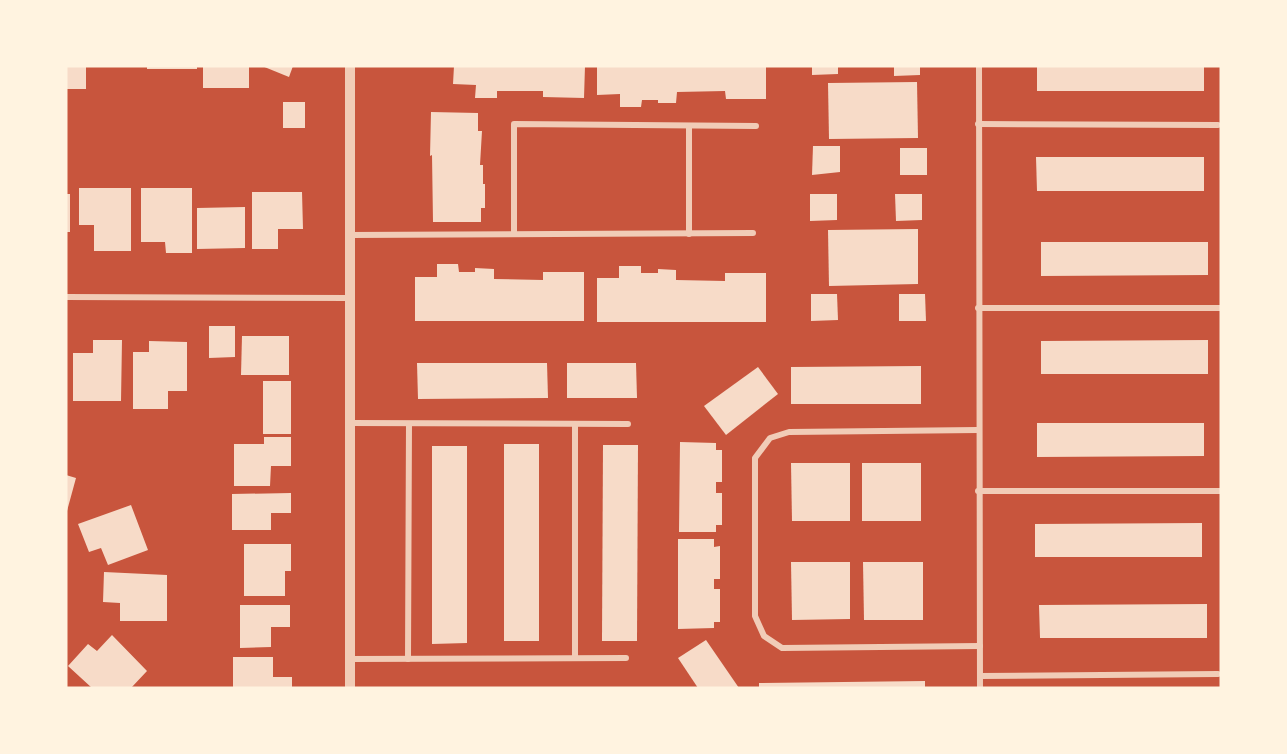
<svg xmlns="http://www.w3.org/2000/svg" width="1287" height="754" font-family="'Exo 2',sans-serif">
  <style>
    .building { fill: #f7dbc8 }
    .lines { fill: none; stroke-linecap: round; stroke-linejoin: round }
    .minor { stroke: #f1ccb7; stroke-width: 6 }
    .tertiary { stroke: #f1ccb7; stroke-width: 10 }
  </style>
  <rect width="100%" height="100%" fill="#c8553d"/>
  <!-- building -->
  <g class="building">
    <rect x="66" y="66" width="20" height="23"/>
    <rect x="147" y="66" width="50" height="3"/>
    <rect x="203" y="66" width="46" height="22"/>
    <path d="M262 66H293L289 77Z"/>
    <path d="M454 66H585L584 98 543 97V91H497V98H475L476 85 453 84Z"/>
    <path d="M597 66H766V99H726L725 91 677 92 676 103H658V100H642L641 107H620V94L597 95Z"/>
    <path d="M812 66H838V74L812 75Z"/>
    <path d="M894 66H920V75L894 76Z"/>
    <rect x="1037" y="66" width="167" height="25"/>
    <path d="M917 82 918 138 829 139 828 83Z"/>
    <rect x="283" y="102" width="22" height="26"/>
    <path d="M431 112 478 113V131H482L480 165H483V184H485V208H481V222H433L432 155 430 156Z"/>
    <path d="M813 146H840V172L812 175Z"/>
    <rect x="900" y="148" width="27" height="27"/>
    <path d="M1036 157H1204V191H1037Z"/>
    <path d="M79 188H131V251H94V225H79Z"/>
    <path d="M141 188H192V253H166L165 242H141Z"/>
    <path d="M252 192H302L303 229H278V249H252Z"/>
    <rect x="66" y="194" width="4" height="38"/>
    <path d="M810 194H837V220L810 221Z"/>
    <path d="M895 194H922V220L896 221Z"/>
    <path d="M245 207V248L197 249V208Z"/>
    <path d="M918 229V284L829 286 828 230Z"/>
    <path d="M1041 242H1208V275L1041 276Z"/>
    <path d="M437 264H458L459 272H475V268L494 269V279L543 280V272H584V321H415V277H437Z"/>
    <path d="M619 266H641V273H658V269L676 270V280L725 281V273H766V322H597V278H619Z"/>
    <path d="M811 294H837L838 320 811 321Z"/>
    <path d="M899 294H925L926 321H899Z"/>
    <path d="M209 326H235V357L209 358Z"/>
    <path d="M242 336H289V375H241Z"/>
    <path d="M93 340H122L121 401H73V353H93Z"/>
    <path d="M1208 340V374H1041V341Z"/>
    <path d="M149 341 187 342V391H168V409H133V352H149Z"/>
    <path d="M417 363H547L548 398 418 399Z"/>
    <path d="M567 363H636L637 398H567Z"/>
    <path d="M921 366V404H791V367Z"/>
    <path d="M758 367 778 394 726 435 704 406Z"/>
    <rect x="263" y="381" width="28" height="53"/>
    <path d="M1037 423H1204V456L1037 457Z"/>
    <path d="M264 437H291V466H271L270 486H234V444H264Z"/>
    <path d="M680 442 716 443V450H722V482H716V493H722V525H716V532H679Z"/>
    <rect x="504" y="444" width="35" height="197"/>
    <path d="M603 445H638L637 641H602Z"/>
    <path d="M432 446H467V643L432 644Z"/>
    <path d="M791 463H850V521H792Z"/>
    <rect x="862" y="463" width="59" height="58"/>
    <path d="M66 475 76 478 67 511H66Z"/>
    <path d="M291 493V513H271V530H232V494Z"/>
    <path d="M131 505 148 550 108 565 101 548 89 552 78 524Z"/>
    <path d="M1202 523V557H1035V524Z"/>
    <path d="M678 539H714V547L720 546V579H714V589H720V622H714V628L678 629Z"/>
    <path d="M244 544H291V571H285V596H244Z"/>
    <path d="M791 562H850V619L792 620Z"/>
    <path d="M863 562H923V620H864Z"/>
    <path d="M104 572 167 575V621H120V603L103 602Z"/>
    <path d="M1207 604V638H1040L1039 605Z"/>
    <path d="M240 605H290V627H271V647L240 648Z"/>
    <path d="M112 635 147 671 131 688H92L68 666 88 644 97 651Z"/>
    <path d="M706 640 739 688H698L678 658Z"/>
    <path d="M233 657H273V677H292V688H233Z"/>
    <path d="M925 681V688H759V683Z"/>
  </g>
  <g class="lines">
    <!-- minor -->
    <g class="minor">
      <path d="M979 66 980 688"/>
      <path d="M978 124 1218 125"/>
      <path d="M689 126V234"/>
      <path d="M514 234V124L756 126"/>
      <path d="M350 235 753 233"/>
      <path d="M66 297 349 298"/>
      <path d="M978 308H1220"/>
      <path d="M350 423 628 424"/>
      <path d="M575 424V658"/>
      <path d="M978 430 789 432 770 438 755 458V616L764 636 782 648 980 646"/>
      <path d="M978 491H1220"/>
      <path d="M349 659 626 658"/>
      <path d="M408 659 409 424"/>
      <path d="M980 676 1218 674"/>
    </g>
    <!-- tertiary -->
    <path class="tertiary" d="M350 66V688"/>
  </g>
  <!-- border -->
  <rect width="1287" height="754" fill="none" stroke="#fff3e0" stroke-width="135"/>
</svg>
